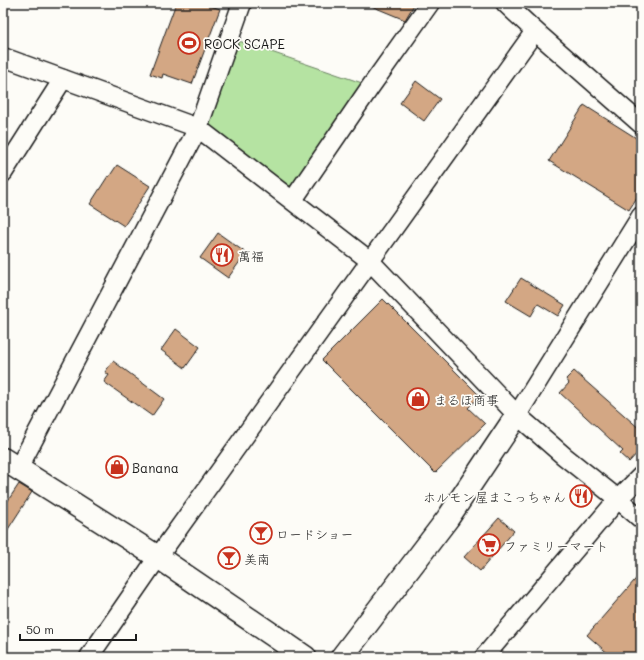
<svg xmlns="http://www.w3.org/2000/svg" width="644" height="660" font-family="Mali,'Klee One',sans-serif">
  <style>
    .green { fill: #b5e3a2; stroke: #68805f }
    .building { fill: #d3a784; stroke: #1c1c1c }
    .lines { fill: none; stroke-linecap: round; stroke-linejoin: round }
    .minor-casing { stroke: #1c1c1c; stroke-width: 21 }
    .tertiary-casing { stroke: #1c1c1c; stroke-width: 25 }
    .minor { stroke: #fdfcf7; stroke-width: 18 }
    .tertiary { stroke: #fdfcf7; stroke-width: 22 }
    .labels { text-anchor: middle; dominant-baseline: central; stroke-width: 3.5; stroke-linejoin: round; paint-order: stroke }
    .poi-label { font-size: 13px; fill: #1c1c1c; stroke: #fdfcf7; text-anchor: start }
  </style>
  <rect width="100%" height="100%" fill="#fdfcf7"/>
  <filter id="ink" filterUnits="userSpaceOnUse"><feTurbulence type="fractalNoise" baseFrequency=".025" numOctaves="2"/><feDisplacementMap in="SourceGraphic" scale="8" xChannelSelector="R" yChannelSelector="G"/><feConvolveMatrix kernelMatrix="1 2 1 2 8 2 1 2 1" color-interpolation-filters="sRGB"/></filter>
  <g filter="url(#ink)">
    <!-- green -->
    <path class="green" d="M230 38 371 86 293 200 198 128Z"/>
    <!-- building -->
    <g class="building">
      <path d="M176 3H202L220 9 192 84 163 74 162 78 150 74Z"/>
      <path d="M364 3H415L405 20Z"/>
      <path d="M416 81 440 99 424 121 400 103Z"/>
      <path d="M584 105 641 141V191L629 210 549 161Z"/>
      <path d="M117 165 150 186 124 226 90 204 108 176 109 177Z"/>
      <path d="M218 233 246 253 228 278 200 258Z"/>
      <path d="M521 278 565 305 558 316 538 304 531 316 506 301Z"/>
      <path d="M383 299 480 396 468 408 485 424 435 473 322 360Z"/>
      <path d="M176 329 200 347 185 368 161 350Z"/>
      <path d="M113 361 164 399 152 416 104 382 109 375 105 372Z"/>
      <path d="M574 371 641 430V449L629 462 620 454 623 451 560 393 569 383 566 379Z"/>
      <path d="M19 484 32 492 3 537V508Z"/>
      <path d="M499 518 514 531 480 571 464 557Z"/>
      <path d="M641 573V657H612L587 635Z"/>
    </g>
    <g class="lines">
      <!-- minor casing -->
      <g class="minor-casing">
        <g id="minor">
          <path d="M505 3 535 31 641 124"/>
          <path d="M3 57 198 128 369 260 517 415 564 456 618 499 641 519"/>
          <path d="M3 173 63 79"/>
          <path d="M293 200 371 86 430 3"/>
          <path d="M517 415 641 216"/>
          <path d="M18 469 198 128 242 3"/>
          <path d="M89 657 158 557 535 31"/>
          <path d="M484 657 618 499 641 476"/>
        </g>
      </g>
      <!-- tertiary casing -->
      <g class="tertiary-casing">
        <g id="tertiary">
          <path d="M3 459 158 557 305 657"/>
          <path d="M342 657 448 518 517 415"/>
        </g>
      </g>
      <!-- minor -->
      <use href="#minor" class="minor"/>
      <!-- tertiary -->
      <use href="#tertiary" class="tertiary"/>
    </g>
  </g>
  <!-- icons -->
  <defs>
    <g id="stadium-ring" transform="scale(1.15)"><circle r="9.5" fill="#fdfcf7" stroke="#c8321e" stroke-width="1.5"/><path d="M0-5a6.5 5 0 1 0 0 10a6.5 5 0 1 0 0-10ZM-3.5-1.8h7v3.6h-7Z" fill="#c8321e"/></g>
    <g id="restaurant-ring" transform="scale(1.15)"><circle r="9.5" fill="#fdfcf7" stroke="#c8321e" stroke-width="1.5"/><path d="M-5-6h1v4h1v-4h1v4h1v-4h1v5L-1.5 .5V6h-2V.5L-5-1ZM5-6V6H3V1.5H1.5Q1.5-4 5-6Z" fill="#c8321e"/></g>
    <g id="shop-ring" transform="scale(1.15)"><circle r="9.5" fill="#fdfcf7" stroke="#c8321e" stroke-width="1.5"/><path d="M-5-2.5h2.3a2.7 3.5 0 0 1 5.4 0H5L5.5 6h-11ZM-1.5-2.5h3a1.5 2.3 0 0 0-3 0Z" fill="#c8321e"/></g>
    <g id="bar-ring" transform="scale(1.15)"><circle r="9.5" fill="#fdfcf7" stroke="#c8321e" stroke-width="1.5"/><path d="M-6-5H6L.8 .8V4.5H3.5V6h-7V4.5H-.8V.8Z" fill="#c8321e"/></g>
    <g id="supermarket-ring" transform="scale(1.15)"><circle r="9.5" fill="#fdfcf7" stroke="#c8321e" stroke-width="1.5"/><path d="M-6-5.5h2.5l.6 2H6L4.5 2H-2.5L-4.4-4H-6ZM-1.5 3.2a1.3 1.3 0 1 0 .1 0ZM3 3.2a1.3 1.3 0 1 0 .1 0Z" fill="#c8321e"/></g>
  </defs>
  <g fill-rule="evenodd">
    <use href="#stadium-ring" x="189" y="43"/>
    <use href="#restaurant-ring" x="222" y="255"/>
    <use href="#shop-ring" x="418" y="399"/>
    <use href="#shop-ring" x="117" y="467"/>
    <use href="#restaurant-ring" x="581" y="496"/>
    <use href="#bar-ring" x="261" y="533"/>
    <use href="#supermarket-ring" x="489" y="545"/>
    <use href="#bar-ring" x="229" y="558"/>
  </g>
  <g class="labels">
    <!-- poi labels -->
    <g class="poi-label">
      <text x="204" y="43">ROCK SCAPE</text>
      <text x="238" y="255">萬福</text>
      <text x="434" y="399">まるほ商事</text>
      <text x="132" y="467">Banana</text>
      <text x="566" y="496" text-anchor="end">ホルモン屋まこっちゃん</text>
      <text x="276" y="533">ロードショー</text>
      <text x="504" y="545">ファミリーマート</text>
      <text x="244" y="558">美南</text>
    </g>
  </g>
  <!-- margin -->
  <rect width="644" height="660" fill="none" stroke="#fdfcf7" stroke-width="16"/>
  <rect x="8" y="8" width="628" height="644" fill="none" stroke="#1c1c1c" stroke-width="1.5" filter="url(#ink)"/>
  <!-- scale -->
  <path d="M20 634v6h116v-6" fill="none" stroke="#1c1c1c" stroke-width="2"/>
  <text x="26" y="634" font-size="12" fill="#1c1c1c" stroke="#fdfcf7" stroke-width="3" paint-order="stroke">50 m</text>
</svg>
